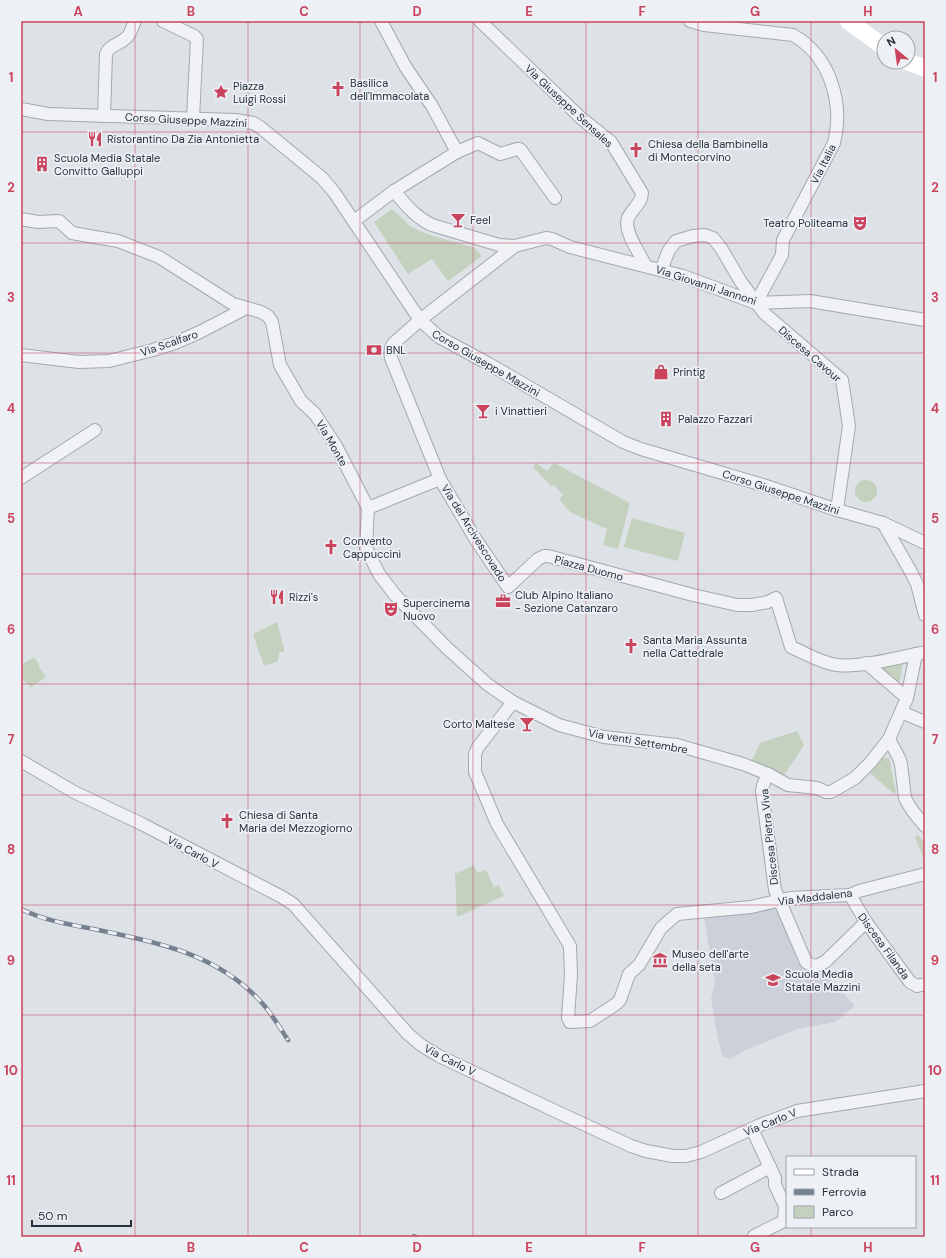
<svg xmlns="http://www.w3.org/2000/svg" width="946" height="1258" font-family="'DM Sans',sans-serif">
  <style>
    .built { fill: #ccd1d9 }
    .green { fill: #c4d1bf }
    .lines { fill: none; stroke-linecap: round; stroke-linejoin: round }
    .street-casing { stroke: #a3a9b1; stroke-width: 14 }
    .street { stroke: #f0f2f5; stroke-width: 12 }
    .secondary { stroke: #fff; stroke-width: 17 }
    .rail-casing { stroke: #778290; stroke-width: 4.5 }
    .rail { stroke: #edf0f5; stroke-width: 3; stroke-dasharray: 9; stroke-linecap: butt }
    .grid { fill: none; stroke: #cb445e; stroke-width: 1; stroke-opacity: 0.55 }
    .labels { text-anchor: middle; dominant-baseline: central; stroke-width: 3.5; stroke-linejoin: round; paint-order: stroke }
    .poi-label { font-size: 11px; fill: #27303d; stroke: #edf0f5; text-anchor: start }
    .street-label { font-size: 11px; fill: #27303d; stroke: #edf0f5 }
    .neatline { fill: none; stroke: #cb445e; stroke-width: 1.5 }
    .grid-label { font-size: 13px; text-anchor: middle; font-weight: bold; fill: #cb445e }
  </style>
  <rect width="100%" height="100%" fill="#dde2e7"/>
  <!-- built -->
  <path class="built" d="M778 909 798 963 805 970H812L828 976 855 1006 835 1022 797 1029 744 1051 730 1059 722 1056 716 1029 711 999 715 984 704 918Z"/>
  <!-- green -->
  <g class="green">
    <path d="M392 209 411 227 430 235 475 248 482 256 448 281 432 259 408 274 374 222Z"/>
    <path d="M536 463 547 471 554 463 630 503 618 549 603 545 607 529 570 512 559 499 563 495 554 485 552 487 533 467Z"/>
    <circle cx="866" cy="491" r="11"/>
    <path d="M632 518 685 533 678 561 624 547Z"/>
    <path d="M277 622 284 648V652H279L278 661 264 666 253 634Z"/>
    <path d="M34 657 39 664 38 665 46 677 31 687 21 679V665Z"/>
    <path d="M901 663 903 664 899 683 878 668 879 666Z"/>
    <path d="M797 731 804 745 783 777 750 764 760 743Z"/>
    <path d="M883 758H889L896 792 894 794 870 773Z"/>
    <path d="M918 835 925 843V862L915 837Z"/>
    <path d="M474 865 477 873 486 870 494 887 499 885 504 896 457 917 455 874Z"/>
  </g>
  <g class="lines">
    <!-- street casing -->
    <g class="street-casing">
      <g id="street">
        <path d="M163 21 194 36 197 39 193 118"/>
        <path d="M381 21 405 66 432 106 457 152"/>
        <path d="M480 21 581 118 611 142 642 193C642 203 632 209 628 218 623 231 640 253 645 265"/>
        <path d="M690 21 704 25 793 35C830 56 844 103 834 143L783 240 782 255 756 303"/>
        <path d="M21 109 48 114 235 120 253 123 260 127 322 178 334 192 420 320 439 337 489 364 623 442 641 449 763 485 837 510 883 523 925 543"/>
        <path d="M104 116 106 54C110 44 119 45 126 38 131 34 132 27 135 21"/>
        <path d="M394 191C406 205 415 217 432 225L499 245 515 246 546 238 552 239 570 247 683 276 756 303 810 301 925 320"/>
        <path d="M21 219 38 222 59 221 72 233 118 241 159 257 233 304 261 312 268 316 272 322 280 365 301 401 315 414 336 446 368 508 366 548 379 574 395 595 447 648 487 684 513 702 559 725 604 737 677 745 743 764 768 774 788 785 817 788 826 792H831L855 778 870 763 889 739 907 698 916 654"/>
        <path d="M354 221 394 191 457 152 478 143 500 154 517 149H520L555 198"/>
        <path d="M515 246 420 320 393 344C390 348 390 352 391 358L440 479 476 540 508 587 538 559 544 556H548L693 595 737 605H752L768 602 776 598 791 647C805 653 821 663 837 665 859 668 902 657 925 652"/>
        <path d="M661 270 669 250 676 241 693 236 705 235 713 238 721 248 741 282 764 313 842 380 849 426 837 510"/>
        <path d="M21 355 79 362 109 361 153 350 175 343 200 332 246 308"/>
        <path d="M21 478 95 430"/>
        <path d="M368 508 440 479"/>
        <path d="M883 523 911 572 917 584 925 615"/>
        <path d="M866 663 907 698"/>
        <path d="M513 702 478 747 475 754V772L497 824 570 946 571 975 568 1018 570 1022 590 1021 616 1004 620 1000 629 974 639 965 661 928 677 914 751 907 790 898 850 895 859 891 925 874"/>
        <path d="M901 712 925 722"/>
        <path d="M889 739 899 758 901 764 905 798C910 809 917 817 925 826"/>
        <path d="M21 761 74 792 142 824 282 897 293 904 408 1034 421 1045 439 1056 553 1110 631 1146 646 1151 673 1156H686L701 1152 760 1125 797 1111 925 1091"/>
        <path d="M768 774 763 785 762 791 775 890 806 962 813 966 818 965 825 962 866 922"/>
        <path d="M850 895 866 922 910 982 917 986 925 984"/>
        <path d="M752 1129 775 1178V1185L785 1206"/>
        <path d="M721 1193 770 1167"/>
        <path d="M754 1236 784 1221 785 1206 787 1205"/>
      </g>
    </g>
    <!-- street -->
    <use href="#street" class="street"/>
    <!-- secondary -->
    <g class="secondary">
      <path d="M848 21 884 47"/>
      <path d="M908 62 925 68"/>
    </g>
    <!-- rail casing -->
    <g class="rail-casing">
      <g id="rail">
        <path d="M21 909C47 922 75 925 103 931 162 943 220 956 262 1003 272 1014 280 1028 288 1040"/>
        <path d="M414 1236 416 1237"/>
      </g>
    </g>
    <!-- rail -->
    <use href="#rail" class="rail"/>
  </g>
  <!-- grid -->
  <path class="grid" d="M135 21V1237M248 21V1237M360 21V1237M473 21V1237M586 21V1237M698 21V1237M811 21V1157M21 132H925M21 243H925M21 353H925M21 463H925M21 574H925M21 684H925M21 795H925M21 905H925M21 1015H925M21 1126H925M811 1227V1237"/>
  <!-- icons -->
  <defs>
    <g id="church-bare" transform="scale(1.2)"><path d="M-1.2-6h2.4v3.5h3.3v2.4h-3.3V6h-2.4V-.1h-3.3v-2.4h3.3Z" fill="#cb445e" stroke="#edf0f5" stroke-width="2.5" paint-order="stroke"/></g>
    <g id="sight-bare" transform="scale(1.2)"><path d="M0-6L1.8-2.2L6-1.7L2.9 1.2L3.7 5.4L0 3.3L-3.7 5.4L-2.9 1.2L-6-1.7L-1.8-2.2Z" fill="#cb445e" stroke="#edf0f5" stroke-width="2.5" paint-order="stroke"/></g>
    <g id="restaurant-bare" transform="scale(1.2)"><path d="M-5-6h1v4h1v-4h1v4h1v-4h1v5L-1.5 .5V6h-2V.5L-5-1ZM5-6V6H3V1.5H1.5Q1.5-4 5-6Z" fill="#cb445e" stroke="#edf0f5" stroke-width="2.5" paint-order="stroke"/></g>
    <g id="building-bare" transform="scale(1.2)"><path d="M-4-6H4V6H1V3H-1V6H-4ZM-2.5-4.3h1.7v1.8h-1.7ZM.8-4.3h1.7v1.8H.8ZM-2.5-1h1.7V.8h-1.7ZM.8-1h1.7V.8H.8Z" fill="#cb445e" stroke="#edf0f5" stroke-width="2.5" paint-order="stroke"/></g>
    <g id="bar-bare" transform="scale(1.2)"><path d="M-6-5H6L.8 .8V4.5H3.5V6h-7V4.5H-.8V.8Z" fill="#cb445e" stroke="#edf0f5" stroke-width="2.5" paint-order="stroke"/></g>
    <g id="theatre-bare" transform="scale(1.2)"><path d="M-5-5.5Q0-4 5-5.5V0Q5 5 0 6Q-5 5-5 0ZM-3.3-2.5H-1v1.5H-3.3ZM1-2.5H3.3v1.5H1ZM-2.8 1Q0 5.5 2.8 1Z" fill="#cb445e" stroke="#edf0f5" stroke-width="2.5" paint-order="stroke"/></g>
    <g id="bank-bare" transform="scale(1.2)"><path d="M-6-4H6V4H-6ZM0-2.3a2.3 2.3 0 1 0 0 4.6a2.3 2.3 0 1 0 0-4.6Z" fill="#cb445e" stroke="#edf0f5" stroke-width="2.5" paint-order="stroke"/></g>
    <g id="shop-bare" transform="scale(1.2)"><path d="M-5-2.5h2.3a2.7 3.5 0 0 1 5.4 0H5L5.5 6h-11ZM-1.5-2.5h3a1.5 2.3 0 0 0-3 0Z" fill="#cb445e" stroke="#edf0f5" stroke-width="2.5" paint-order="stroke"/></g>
    <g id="office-bare" transform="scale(1.2)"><path d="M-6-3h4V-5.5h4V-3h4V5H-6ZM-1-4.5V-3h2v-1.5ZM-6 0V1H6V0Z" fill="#cb445e" stroke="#edf0f5" stroke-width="2.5" paint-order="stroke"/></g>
    <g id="museum-bare" transform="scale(1.2)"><path d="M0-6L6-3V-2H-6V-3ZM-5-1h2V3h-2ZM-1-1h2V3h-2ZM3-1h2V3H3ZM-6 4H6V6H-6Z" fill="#cb445e" stroke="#edf0f5" stroke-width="2.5" paint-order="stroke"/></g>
    <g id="school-bare" transform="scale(1.2)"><path d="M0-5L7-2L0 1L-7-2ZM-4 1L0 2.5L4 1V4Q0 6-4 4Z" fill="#cb445e" stroke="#edf0f5" stroke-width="2.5" paint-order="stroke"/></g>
  </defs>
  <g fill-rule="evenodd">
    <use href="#church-bare" x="338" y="89"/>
    <use href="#sight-bare" x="221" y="92"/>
    <use href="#restaurant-bare" x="95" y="139"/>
    <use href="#church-bare" x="636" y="150"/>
    <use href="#building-bare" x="42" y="164"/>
    <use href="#bar-bare" x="458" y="220"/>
    <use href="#theatre-bare" x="860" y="223"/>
    <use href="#bank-bare" x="374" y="350"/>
    <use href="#shop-bare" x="661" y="372"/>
    <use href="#bar-bare" x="483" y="411"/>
    <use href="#building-bare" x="666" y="419"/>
    <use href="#church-bare" x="331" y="547"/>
    <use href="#restaurant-bare" x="277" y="597"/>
    <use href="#office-bare" x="503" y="601"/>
    <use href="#theatre-bare" x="391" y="609"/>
    <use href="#church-bare" x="631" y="646"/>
    <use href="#bar-bare" x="527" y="724"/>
    <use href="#church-bare" x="227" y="821"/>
    <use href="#museum-bare" x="660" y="960"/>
    <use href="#school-bare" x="773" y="980"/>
  </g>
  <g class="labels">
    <!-- poi labels -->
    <g class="poi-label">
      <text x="350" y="83">Basilica<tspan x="350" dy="13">dell'Immacolata</tspan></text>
      <text x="233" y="86">Piazza<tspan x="233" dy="13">Luigi Rossi</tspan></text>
      <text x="107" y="139">Ristorantino Da Zia Antonietta</text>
      <text x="648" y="144">Chiesa della Bambinella<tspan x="648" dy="13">di Montecorvino</tspan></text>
      <text x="54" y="158">Scuola Media Statale<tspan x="54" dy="13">Convitto Galluppi</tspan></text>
      <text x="470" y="220">Feel</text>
      <text x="848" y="223" text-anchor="end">Teatro Politeama</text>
      <text x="386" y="350">BNL</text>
      <text x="673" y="372">Printig</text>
      <text x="495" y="411">i Vinattieri</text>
      <text x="678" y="419">Palazzo Fazzari</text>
      <text x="343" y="541">Convento<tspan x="343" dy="13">Cappuccini</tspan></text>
      <text x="515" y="595">Club Alpino Italiano<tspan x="515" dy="13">- Sezione Catanzaro</tspan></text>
      <text x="289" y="597">Rizzi's</text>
      <text x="403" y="603">Supercinema<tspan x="403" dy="13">Nuovo</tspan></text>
      <text x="643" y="640">Santa Maria Assunta<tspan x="643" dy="13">nella Cattedrale</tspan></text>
      <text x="515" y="724" text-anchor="end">Corto Maltese</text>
      <text x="239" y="815">Chiesa di Santa<tspan x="239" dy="13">Maria del Mezzogiorno</tspan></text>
      <text x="672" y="954">Museo dell'arte<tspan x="672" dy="13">della seta</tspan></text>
      <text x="785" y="974">Scuola Media<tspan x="785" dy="13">Statale Mazzini</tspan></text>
    </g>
    <!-- street labels -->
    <g class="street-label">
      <text transform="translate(569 106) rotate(43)">Via Giuseppe Sensales</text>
      <text transform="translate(186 120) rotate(3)">Corso Giuseppe Mazzini</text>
      <text transform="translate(823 164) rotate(-63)">Via Italia</text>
      <text transform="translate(706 285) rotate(18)">Via Giovanni Jannoni</text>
      <text transform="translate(169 343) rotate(-19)">Via Scalfaro</text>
      <text transform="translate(810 354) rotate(41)">Discesa Cavour</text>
      <text transform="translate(486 363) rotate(30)">Corso Giuseppe Mazzini</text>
      <text transform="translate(332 443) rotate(60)">Via Monte</text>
      <text transform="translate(781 492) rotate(18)">Corso Giuseppe Mazzini</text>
      <text transform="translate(474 533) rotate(58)">Via del Arcivescovado</text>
      <text transform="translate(589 568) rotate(15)">Piazza Duomo</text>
      <text transform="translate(638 741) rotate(10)">Via venti Settembre</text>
      <text transform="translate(769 837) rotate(-96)">Discesa Pietra Viva</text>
      <text transform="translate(193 852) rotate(28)">Via Carlo V</text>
      <text transform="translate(815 897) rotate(-7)">Via Maddalena</text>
      <text transform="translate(884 946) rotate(54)">Discesa Filanda</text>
      <text transform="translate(450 1060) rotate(27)">Via Carlo V</text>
      <text transform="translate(770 1122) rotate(-22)">Via Carlo V</text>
    </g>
  </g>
  <!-- border -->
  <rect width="946" height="1258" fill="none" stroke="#edf0f5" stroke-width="44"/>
  <!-- legend -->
  <rect x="786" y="1156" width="130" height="72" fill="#edf0f5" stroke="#9ea3ab"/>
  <rect x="794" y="1169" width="20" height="6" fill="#ffffff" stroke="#9ea3ab"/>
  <text x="822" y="1176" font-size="12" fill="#27303d">Strada</text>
  <rect x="794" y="1189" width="20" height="6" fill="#778290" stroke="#9ea3ab"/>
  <text x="822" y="1196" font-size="12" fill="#27303d">Ferrovia</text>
  <rect x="794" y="1206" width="20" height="12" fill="#c4d1bf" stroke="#9ea3ab"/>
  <text x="822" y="1216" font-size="12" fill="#27303d">Parco</text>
  <!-- north arrow -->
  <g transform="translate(896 50) rotate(331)"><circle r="19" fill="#edf0f5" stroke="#9ea3ab"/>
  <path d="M0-3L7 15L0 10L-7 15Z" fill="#cb445e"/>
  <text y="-6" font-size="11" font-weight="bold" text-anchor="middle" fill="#27303d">N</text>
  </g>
  <!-- scale -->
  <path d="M32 1220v6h99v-6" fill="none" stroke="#27303d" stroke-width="2"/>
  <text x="38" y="1220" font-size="12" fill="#27303d" stroke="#edf0f5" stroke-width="3" paint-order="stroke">50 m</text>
  <rect x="22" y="22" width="902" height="1214" class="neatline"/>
  <g class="grid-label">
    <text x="78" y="16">A</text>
    <text x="191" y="16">B</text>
    <text x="304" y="16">C</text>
    <text x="417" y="16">D</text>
    <text x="529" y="16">E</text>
    <text x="642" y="16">F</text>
    <text x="755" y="16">G</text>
    <text x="868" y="16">H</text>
    <text x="11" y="82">1</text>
    <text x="935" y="82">1</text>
    <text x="11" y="192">2</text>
    <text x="935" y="192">2</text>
    <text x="11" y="302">3</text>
    <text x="935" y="302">3</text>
    <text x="11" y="413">4</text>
    <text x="935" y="413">4</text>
    <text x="11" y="523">5</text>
    <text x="935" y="523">5</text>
    <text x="11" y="634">6</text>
    <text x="935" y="634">6</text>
    <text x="11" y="744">7</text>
    <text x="935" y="744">7</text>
    <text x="11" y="854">8</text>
    <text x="935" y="854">8</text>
    <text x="11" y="965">9</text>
    <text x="935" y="965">9</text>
    <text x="11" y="1075">10</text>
    <text x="935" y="1075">10</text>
    <text x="11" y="1185">11</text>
    <text x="935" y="1185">11</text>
    <text x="78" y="1252">A</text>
    <text x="191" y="1252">B</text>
    <text x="304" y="1252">C</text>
    <text x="417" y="1252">D</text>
    <text x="529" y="1252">E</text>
    <text x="642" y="1252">F</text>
    <text x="755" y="1252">G</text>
    <text x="868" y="1252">H</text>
  </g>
</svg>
